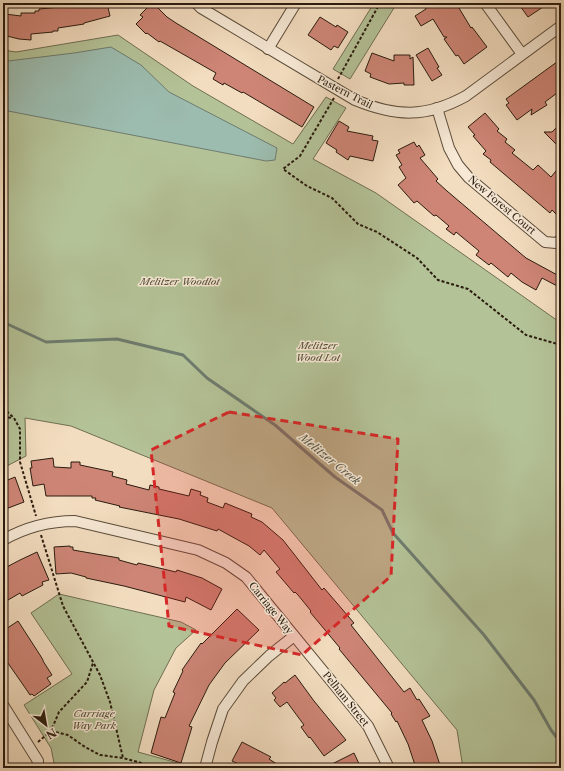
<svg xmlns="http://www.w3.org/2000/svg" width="564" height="771" font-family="'Libre Caslon Text',serif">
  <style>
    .green { fill: #b4c297; stroke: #6f6e52 }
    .water { fill: #9cbcaf; stroke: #6e7c6f }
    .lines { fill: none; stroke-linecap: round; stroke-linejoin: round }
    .stream { stroke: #6e7c6f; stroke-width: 3 }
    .building { fill: #ce8576; stroke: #2a1b0e }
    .street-casing { stroke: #5c4c3a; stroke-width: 12 }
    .path { stroke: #2a1b0e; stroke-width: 2; stroke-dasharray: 3 2; stroke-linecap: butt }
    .street { stroke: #f7e9d6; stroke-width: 10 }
    .marked { fill: #d62828; fill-opacity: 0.2; stroke: #d62828; stroke-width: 3; stroke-dasharray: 8 5; stroke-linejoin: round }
    .labels { text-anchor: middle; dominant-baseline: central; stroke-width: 3; stroke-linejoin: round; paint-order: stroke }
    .street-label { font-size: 10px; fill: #2a1b0e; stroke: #f7e9d6 }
    .park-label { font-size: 10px; font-style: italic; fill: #534d37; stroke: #f7e9d6 }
    .water-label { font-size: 11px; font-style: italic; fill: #525346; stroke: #f7e9d6 }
  </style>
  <rect width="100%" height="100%" fill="#f3ddc0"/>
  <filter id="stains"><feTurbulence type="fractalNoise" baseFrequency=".005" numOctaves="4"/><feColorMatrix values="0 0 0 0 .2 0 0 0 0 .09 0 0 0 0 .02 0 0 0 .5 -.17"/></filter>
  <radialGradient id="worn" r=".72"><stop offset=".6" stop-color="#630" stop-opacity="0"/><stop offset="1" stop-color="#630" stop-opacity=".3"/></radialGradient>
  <!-- green -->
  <g class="green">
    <path d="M374 3H397L350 79 333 69Z"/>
    <path d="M118 35 193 86 293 144 326 97 346 108 313 159 376 193 558 321 561 320V768H463L457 730 272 508 71 426 25 418 26 456 3 468V50L16 52Z"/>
    <path d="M59 594 181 622 196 630 176 648 154 690 138 752 196 768H55L51 748 24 705 72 674 31 613Z"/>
  </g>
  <!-- water -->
  <path class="water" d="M111 47 141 65 169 92 277 148 275 160 266 161 3 110V63L8 61 74 53Z"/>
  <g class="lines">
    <!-- stream -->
    <path class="stream" d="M3 322 46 342 117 339 183 355 207 378 275 425 335 477 382 510 393 533 484 635 534 700 551 730 561 743"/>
  </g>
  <!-- building -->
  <g class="building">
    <path d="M64 3H107L110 16 84 23V24L58 28V31H53V32L31 34V40L19 39 3 35V25L5 14 21 16V13H35V11H39V9L60 7V5H64Z"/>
    <path d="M152 3H153L167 17 176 23 314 107 302 127 243 92 242 93 224 83 223 85 213 79 216 73 160 41 159 42 147 33 146 34 136 24 143 17 140 15Z"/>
    <path d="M424 3H456L471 28 472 27 487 47 464 64 458 55 456 56 444 39 447 37H444L433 19 421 26 415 16 426 9Z"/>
    <path d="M518 3H549L528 17Z"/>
    <path d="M320 17 336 27 337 25 348 32 338 48 334 46 331 50 308 35Z"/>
    <path d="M428 48 439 67 437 68 442 75 432 81 416 55Z"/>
    <path d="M372 53 394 61V55H410V59L413 57 414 85H404V83L389 84 370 77 371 74 365 71Z"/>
    <path d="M561 59V90L545 102 547 105 531 115 532 109 517 120 506 105 509 103 506 99Z"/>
    <path d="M485 113 499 129 497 131 507 139 505 142 515 150 512 153 533 170 538 165 551 177 561 165V208L556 214 552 210 550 213 490 162 491 160 483 154 486 151 473 136 475 135 468 127Z"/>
    <path d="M339 121 349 127 347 131 373 136 372 140 378 141 373 161 350 156 348 160 336 152 337 150 326 143Z"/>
    <path d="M561 123V149L544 132H552Z"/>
    <path d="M414 142 417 147 419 145 425 155 420 158 438 179 436 181 447 191 526 258 561 277V288L542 278 536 290 522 282 511 273 508 277 491 263 489 265 476 255 479 251 456 232 454 235 446 229 449 226 436 215 434 216 417 201 414 203 398 185 406 178 399 167 402 165 396 155 400 153 398 150Z"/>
    <path d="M53 458 54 467 71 468V462H80V465L113 472 112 476 127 480 126 484 149 490 150 485 159 487V489L189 496 191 489 201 492 200 495 208 498 207 502 223 508 225 503 252 514 251 517 262 522 283 540 322 590 324 588 354 623 351 625 404 692 410 688 417 700 419 699 430 716 422 720 432 741 441 768H416L408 744 397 721 396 722 391 714 392 713 339 649 340 648 310 612 311 611 298 595 295 592 294 593 276 572 280 569 264 550 260 555 249 546 218 529 217 531 179 519 119 507 120 506 95 500 96 498H92V496H46L44 484 33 486 30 468H32L31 461Z"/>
    <path d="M15 477 24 502 3 510V482Z"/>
    <path d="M70 546V547H73V550L119 558V560L137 565 138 563 176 572 177 570 202 578 222 589 211 610 186 597 185 602 124 586 86 578V577L71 573 56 574 54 547Z"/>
    <path d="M37 552 49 580 42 582 43 585 22 596 20 593 3 603V569L20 560Z"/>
    <path d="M237 609 259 630 225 663 209 685 189 726 192 727 181 763 151 753 161 717 165 718 175 693 173 692 183 671 182 670 201 643 202 644Z"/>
    <path d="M18 621 40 655 43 660V661L52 675 47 678 51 684 34 696 32 694 30 695 26 689 3 656V631Z"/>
    <path d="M295 675 314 701 346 740 324 756 310 737 309 738 301 727 304 725 287 702 280 707 274 700 276 698 272 693 284 682 285 683Z"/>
    <path d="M242 742 271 757 269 759 283 768H240L241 765 232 761Z"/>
    <path d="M354 753 361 768H324Z"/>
  </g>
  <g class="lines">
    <!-- street casing -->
    <g class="street-casing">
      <g id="street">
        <path d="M196 3 201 8 355 100C396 117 426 118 466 96L561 26"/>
        <path d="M485 3 522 54"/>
        <path d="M268 49 296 3"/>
        <path d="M437 108 449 148 458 165 469 178 545 242 556 243 561 240"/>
        <path d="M3 540C26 527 49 521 75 521L198 550 226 563 246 577 368 726 389 768"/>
        <path d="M3 705 38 761 37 768"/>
        <path d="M205 768 212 742 223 709 243 681 269 656 294 636"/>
      </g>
    </g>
    <!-- path -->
    <g class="path">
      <path d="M338 79 380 3"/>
      <path d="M334 98 300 156 283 169 307 186 332 198 358 224 377 232 417 258 438 280 468 289 526 335 561 345"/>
      <path d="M3 408 14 418 20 429V462L36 516"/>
      <path d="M3 417 13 418"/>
      <path d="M41 535 63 606 100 675 110 702 123 758"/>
      <path d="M51 731 68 735 85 747 100 755 123 758 160 768"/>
      <path d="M38 742 51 731 59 712 87 682 93 663"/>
    </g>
    <!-- street -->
    <use href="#street" class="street"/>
  </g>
  <!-- marked area -->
  <path class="marked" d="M229 412 398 439 391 576 302 655 169 626 151 450Z"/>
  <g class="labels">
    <!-- street labels -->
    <g class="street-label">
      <text transform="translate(345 92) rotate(27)">Pastern Trail</text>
      <text transform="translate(502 205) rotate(40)">New Forest Court</text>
      <text transform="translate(271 608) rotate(51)">Carriage Way</text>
      <text transform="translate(346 699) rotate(51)">Pelham Street</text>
    </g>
    <!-- park labels -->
    <g class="park-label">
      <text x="180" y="281">Melitzer Woodlot</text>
      <text x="318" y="345">Melitzer<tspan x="318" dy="12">Wood Lot</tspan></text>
      <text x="94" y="713">Carriage<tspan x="94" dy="12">Way Park</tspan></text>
    </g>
    <!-- water labels -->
    <g class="water-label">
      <text transform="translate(330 459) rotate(39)">Melitzer Creek</text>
    </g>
  </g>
  <!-- margin -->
  <rect width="564" height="771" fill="none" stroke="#f3ddc0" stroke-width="16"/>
  <rect x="4" y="4" width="556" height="763" fill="none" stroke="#2a1b0e" stroke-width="2"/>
  <rect x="8" y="8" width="548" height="755" fill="none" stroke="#2a1b0e"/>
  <!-- north arrow -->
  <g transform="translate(46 725) rotate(149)" stroke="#f7e9d6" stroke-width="3" paint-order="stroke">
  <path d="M0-3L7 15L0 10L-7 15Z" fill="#2a1b0e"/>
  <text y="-6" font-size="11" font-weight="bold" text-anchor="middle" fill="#2a1b0e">N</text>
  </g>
  <rect width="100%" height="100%" filter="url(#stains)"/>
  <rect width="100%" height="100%" fill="url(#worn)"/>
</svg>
